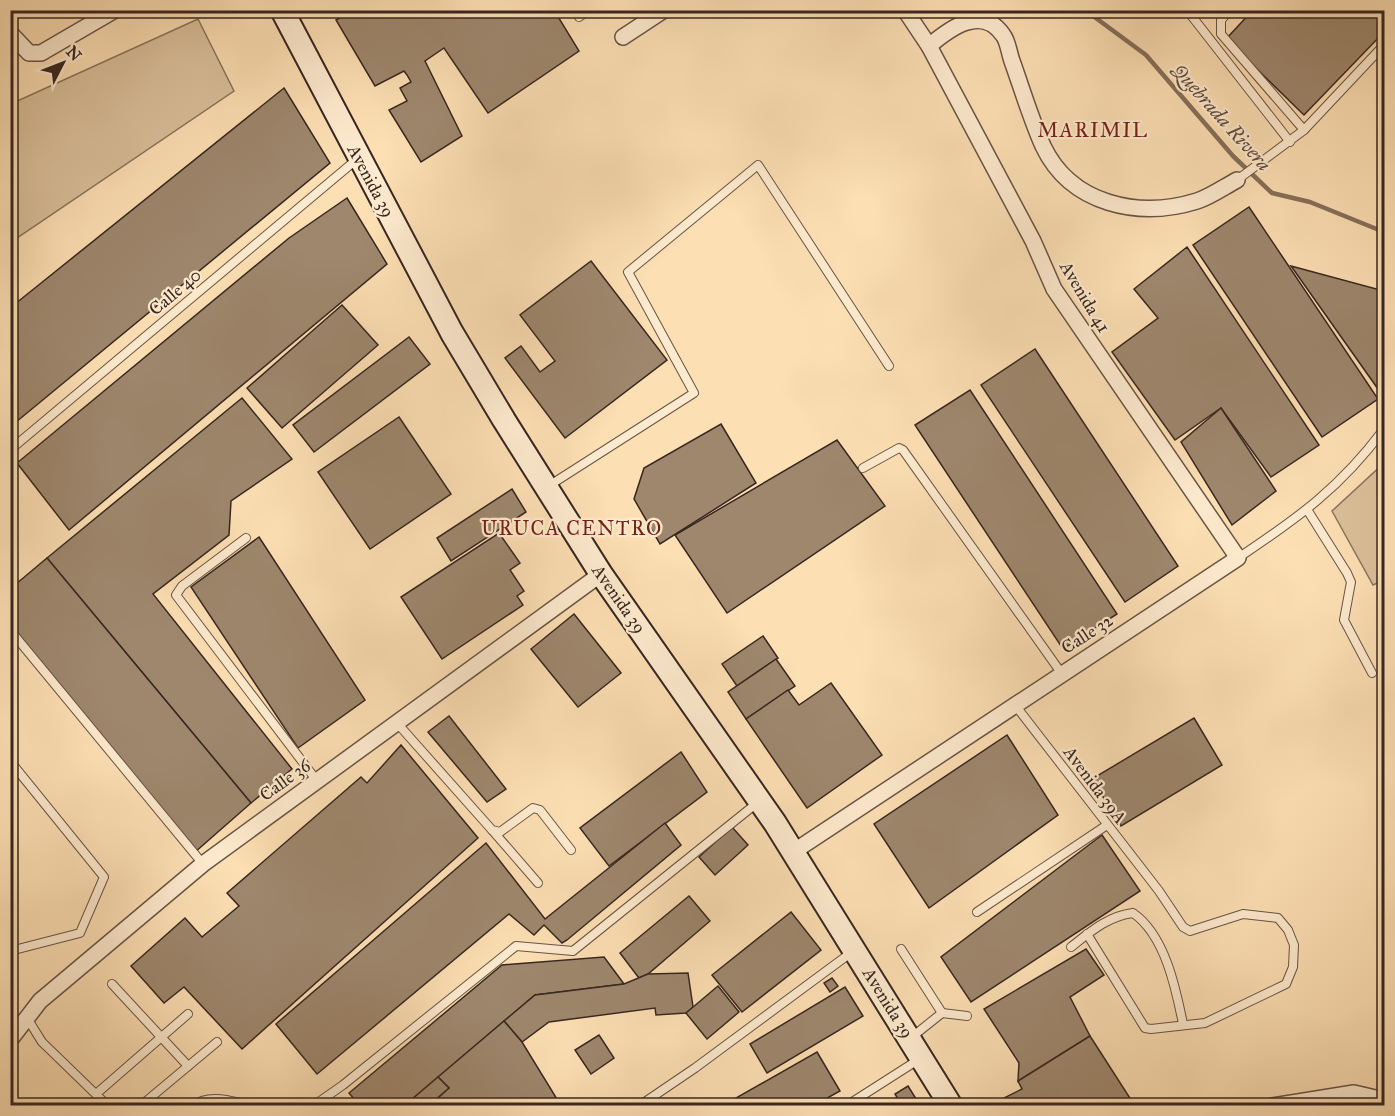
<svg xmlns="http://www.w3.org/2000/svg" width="1395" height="1116" font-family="'IM FELL Great Primer',serif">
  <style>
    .green { fill: #dbc09b; stroke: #89745e; stroke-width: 1.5 }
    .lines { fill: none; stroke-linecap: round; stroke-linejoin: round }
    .stream { stroke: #86705b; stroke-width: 4.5 }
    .building { fill: #9e876d; stroke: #372720; stroke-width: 1.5 }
    .lane-casing { stroke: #685545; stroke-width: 10 }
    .street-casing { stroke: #685545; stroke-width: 18 }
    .secondary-casing { stroke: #372720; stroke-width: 26 }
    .lane { stroke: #feeace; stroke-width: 8 }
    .street { stroke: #feeace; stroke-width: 15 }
    .secondary { stroke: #feeace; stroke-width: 22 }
    .labels { text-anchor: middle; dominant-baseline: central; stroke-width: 4.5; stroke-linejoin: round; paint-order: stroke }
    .street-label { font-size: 18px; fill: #372720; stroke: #feeace }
    .water-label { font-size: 20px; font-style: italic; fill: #5e4b3d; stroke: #feeace }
    .neighbourhood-label { font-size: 20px; letter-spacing: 1.5px; fill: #7a1f14; stroke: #feeace }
  </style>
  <rect width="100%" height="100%" fill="#fddfb4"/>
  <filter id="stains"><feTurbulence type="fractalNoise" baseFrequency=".00333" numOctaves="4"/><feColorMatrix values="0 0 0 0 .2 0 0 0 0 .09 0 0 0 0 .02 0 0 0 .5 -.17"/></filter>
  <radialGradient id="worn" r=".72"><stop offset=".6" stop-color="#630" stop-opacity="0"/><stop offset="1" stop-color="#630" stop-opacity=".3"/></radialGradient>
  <!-- green -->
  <g class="green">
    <path d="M198 19 234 91 11 242V99L13 103Z"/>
    <path d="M1384 463V580L1373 585 1332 511Z"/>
  </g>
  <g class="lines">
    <!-- stream -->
    <path class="stream" d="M1085 10 1146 55 1233 156 1272 193 1310 202 1384 232"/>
  </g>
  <!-- building -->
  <g class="building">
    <path d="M338 10H554L579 51 488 113 444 48 425 61 462 136 421 162 389 110 407 101 400 88 411 82 407 75 404 71 375 86 336 20 341 17Z"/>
    <path d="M1253 10H1384V32L1304 115 1226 39Z"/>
    <path d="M284 88 330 163 10 427V308Z"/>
    <path d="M347 198 387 264 69 530 17 463 289 238Z"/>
    <path d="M1249 207 1378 399 1322 437 1193 245Z"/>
    <path d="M1187 247 1319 445 1271 477 1221 408 1175 440 1112 352 1158 318 1134 289Z"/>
    <path d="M591 261 667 360 565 438 505 358 521 346 540 372 555 361 520 315Z"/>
    <path d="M1291 266 1384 291V383L1378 389Z"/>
    <path d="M342 305 378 345 282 428 247 388Z"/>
    <path d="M409 337 430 364 314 452 293 425Z"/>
    <path d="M1035 349 1178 566 1125 602 981 385Z"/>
    <path d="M970 390 1117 614 1063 649 915 425Z"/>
    <path d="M242 398 292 459 231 501 229 535 153 594 292 769 251 803 47 558Z"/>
    <path d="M1221 408 1276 491 1232 525 1181 442Z"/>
    <path d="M399 417 451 494 370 549 318 472Z"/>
    <path d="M721 424 756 483 660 544 634 499 644 468Z"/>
    <path d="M837 440 885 506 727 613 675 535Z"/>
    <path d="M512 489 526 512 451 561 437 538Z"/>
    <path d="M499 533 520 563 510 570 524 591 517 596 523 605 442 659 401 597Z"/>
    <path d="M259 537 365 700 298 748 191 587Z"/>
    <path d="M47 558 251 803 194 853 10 630V589Z"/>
    <path d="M574 614 621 673 578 707 531 649Z"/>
    <path d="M763 636 778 658 737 686 722 664Z"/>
    <path d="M776 659 795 686 746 719 728 692Z"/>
    <path d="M831 683 882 755 807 808 746 719 788 690 799 705Z"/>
    <path d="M449 716 506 789 487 802 428 732Z"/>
    <path d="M1194 718 1222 765 1121 826 1092 779Z"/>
    <path d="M1007 735 1058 815 929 908 874 824Z"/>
    <path d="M401 745 478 838 242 1049 184 987 164 1003 131 966 185 918 202 937 239 906 227 893 361 777 367 783Z"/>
    <path d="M681 752 707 792 609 866 580 828Z"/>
    <path d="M665 823 681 845 567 940 562 943 544 925 534 935 509 914 317 1074 276 1024 486 843 545 919Z"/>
    <path d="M732 827 748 845 715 875 699 857Z"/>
    <path d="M1102 835 1140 891 971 1002 941 957Z"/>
    <path d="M689 896 710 921 648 974 639 978 620 953Z"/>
    <path d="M791 912 821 950 742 1012 712 975Z"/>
    <path d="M1086 949 1104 975 1070 997 1090 1036 1018 1081 1019 1063 984 1009Z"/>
    <path d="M604 957 624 984 535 995 404 1106H360L349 1093 502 965Z"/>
    <path d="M688 973 693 1007 686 1013 656 1015 655 1008 549 1022 522 1042 504 1021 535 995 624 984 648 974Z"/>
    <path d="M832 978 838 986 830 992 824 983Z"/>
    <path d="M718 986 739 1012 707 1039 686 1013Z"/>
    <path d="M845 987 863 1016 767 1073 750 1044Z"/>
    <path d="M504 1021 522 1042 560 1104 513 1106 510 1100 504 1106H429L449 1088 438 1077Z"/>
    <path d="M599 1035 614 1058 591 1074 575 1050Z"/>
    <path d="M1090 1036 1135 1106H995L996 1102 1022 1089 1018 1081Z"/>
    <path d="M817 1052 840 1091 813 1106H722Z"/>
    <path d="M438 1077 449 1088 428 1106H404Z"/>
    <path d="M908 1086 918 1102 912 1106H902L895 1094Z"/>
  </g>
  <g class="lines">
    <!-- lane casing -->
    <g class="lane-casing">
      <g id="lane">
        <path d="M575 10 579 17 589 10"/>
        <path d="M1187 10 1290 142"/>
        <path d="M1230 10 1221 20V34L1304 130"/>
        <path d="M1237 180 1304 130 1384 45"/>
        <path d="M10 450 356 160"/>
        <path d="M863 468 899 448 903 450 1062 674"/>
        <path d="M547 487 694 393 628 272 758 165 889 366"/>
        <path d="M1308 511 1347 573 1351 582 1344 620 1372 673"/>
        <path d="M246 538 182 586 176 595 317 781"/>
        <path d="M1238 558C1298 518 1341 487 1384 429"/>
        <path d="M10 630 203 864"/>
        <path d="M1015 705 1159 891 1183 927 1190 931 1243 914 1278 918 1288 930 1294 945 1293 967 1286 984 1205 1023 1151 1029 1145 1028 1087 934"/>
        <path d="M397 723 492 830 500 832 533 808 540 810 571 850"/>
        <path d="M10 761 104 877 80 933 10 951"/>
        <path d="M492 830 538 883"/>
        <path d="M977 912 1107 825"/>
        <path d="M1071 947C1090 932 1108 916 1133 913 1165 935 1176 989 1183 1024"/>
        <path d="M901 949 942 1013 912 1037"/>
        <path d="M112 984 188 1066"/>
        <path d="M942 1013 967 1016"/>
        <path d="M27 1018 42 1042 108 1106"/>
        <path d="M96 1094 188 1014"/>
        <path d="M10 1101 14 1106"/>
        <path d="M144 1103 217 1042"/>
        <path d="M193 1106C208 1093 234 1101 251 1106"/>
        <path d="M313 1106 343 1085 516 946 573 951 757 803"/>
        <path d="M639 1106 695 1068 852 952"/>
        <path d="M846 1106 918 1060"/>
      </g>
    </g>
    <!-- street casing -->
    <g class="street-casing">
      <g id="street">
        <path d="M10 33 29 53H41L115 10"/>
        <path d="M623 37 664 10"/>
        <path d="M929 46C949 29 982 4 1003 35 1008 41 1009 53 1012 61 1022 89 1031 119 1043 146 1071 205 1139 219 1197 201 1210 197 1224 187 1237 180"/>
        <path d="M793 852 1238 558 1054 289 1033 241 929 46 905 10"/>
        <path d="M10 1040 40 1001 203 864 601 574"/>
        <path d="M1273 1106 1354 1093 1384 1100"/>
      </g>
    </g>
    <!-- secondary casing -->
    <g class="secondary-casing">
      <path id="secondary" d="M282 10 452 333 504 420 601 574 775 823 951 1106"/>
    </g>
    <!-- lane -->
    <use href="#lane" class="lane"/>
    <!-- street -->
    <use href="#street" class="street"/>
    <!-- secondary -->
    <use href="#secondary" class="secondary"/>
  </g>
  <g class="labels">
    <!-- street labels -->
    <g class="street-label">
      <text transform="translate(371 181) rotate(62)">Avenida 39</text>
      <text transform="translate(175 292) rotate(-40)">Calle 40</text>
      <text transform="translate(1085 297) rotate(59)">Avenida 41</text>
      <text transform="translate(619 599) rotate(55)">Avenida 39</text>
      <text transform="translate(1087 634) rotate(-33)">Calle 32</text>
      <text transform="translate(285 780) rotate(-36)">Calle 36</text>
      <text transform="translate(1095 785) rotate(53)">Avenida 39A</text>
      <text transform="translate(888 1003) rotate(58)">Avenida 39</text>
    </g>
    <!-- water labels -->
    <g class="water-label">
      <text transform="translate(1222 117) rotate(48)">Quebrada Rivera</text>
    </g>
    <!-- neighbourhood labels -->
    <g class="neighbourhood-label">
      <text x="1093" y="130">MARIMIL</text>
      <text x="572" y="528">URUCA CENTRO</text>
    </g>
  </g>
  <!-- margin -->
  <rect width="1395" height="1116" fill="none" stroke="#fddfb4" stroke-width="36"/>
  <rect x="12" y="12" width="1371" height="1092" fill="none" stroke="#372720" stroke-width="3"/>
  <rect x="18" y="18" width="1359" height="1080" fill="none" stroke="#372720" stroke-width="1.5"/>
  <!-- north arrow -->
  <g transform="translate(63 63) rotate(48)" stroke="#feeace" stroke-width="4.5" paint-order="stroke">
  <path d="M0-4.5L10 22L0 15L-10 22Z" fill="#372720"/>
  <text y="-9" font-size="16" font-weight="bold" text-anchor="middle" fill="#372720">N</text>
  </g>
  <rect width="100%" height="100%" filter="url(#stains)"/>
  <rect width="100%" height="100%" fill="url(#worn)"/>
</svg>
